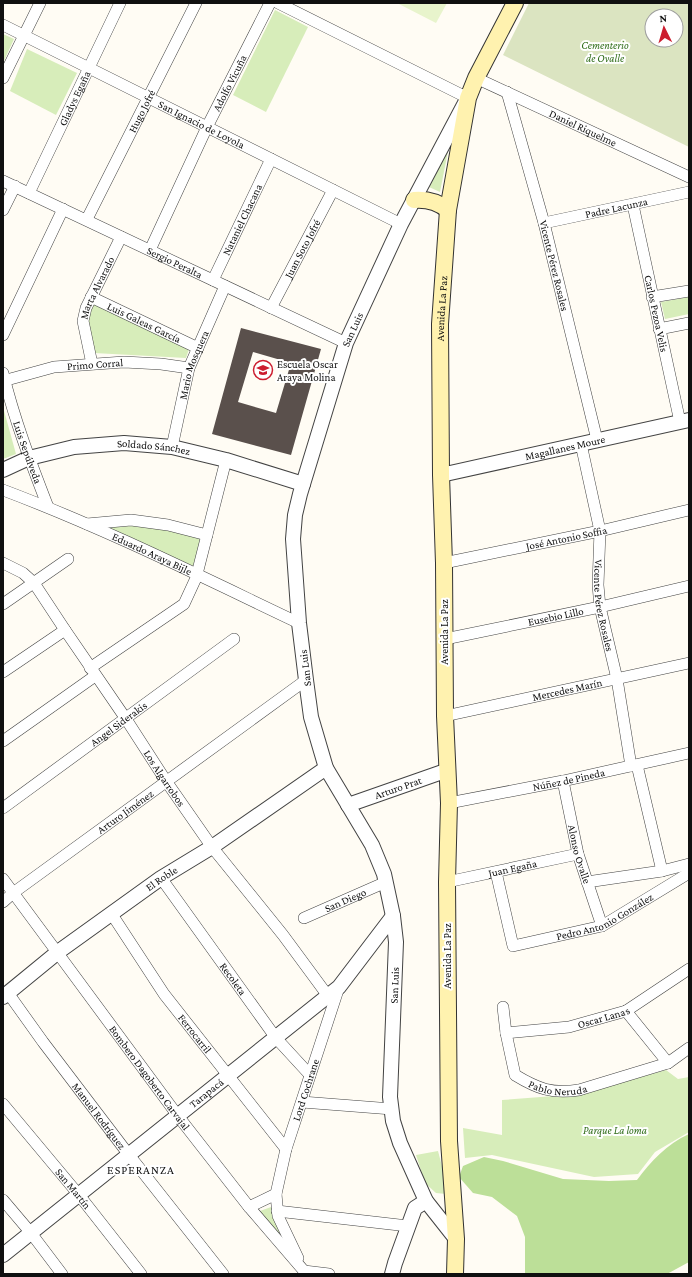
<svg xmlns="http://www.w3.org/2000/svg" width="692" height="1277" font-family="'Crimson Pro',serif">
  <style>
    .green { fill: #d7edba }
    .forest { fill: #bcdf98 }
    .cemetery { fill: #dbe4c1; fill-rule: evenodd }
    .pitch { fill: #e8f4cc }
    .building { fill: #5a504c; fill-rule: evenodd }
    .lines { fill: none; stroke-linecap: round; stroke-linejoin: round }
    .minor-casing { stroke: #434343; stroke-width: 12 }
    .tertiary-casing { stroke: #434343; stroke-width: 16 }
    .secondary-casing { stroke: #323232; stroke-width: 18 }
    .minor { stroke: #fff; stroke-width: 11 }
    .tertiary { stroke: #fff; stroke-width: 14 }
    .secondary { stroke: #fff2af; stroke-width: 16 }
    .labels { text-anchor: middle; dominant-baseline: central; stroke-width: 4; stroke-linejoin: round; paint-order: stroke }
    .park-label { font-size: 11px; font-style: italic; fill: #316e1b; stroke: #fff }
    .street-label { font-size: 11px; fill: #101010; stroke: #fff }
    .poi-label { font-size: 11px; fill: #101010; stroke: #fff; text-anchor: start }
    .neighbourhood-label { font-size: 12px; letter-spacing: 1px; fill: #101010; stroke: #fff }
  </style>
  <rect width="100%" height="100%" fill="#fffcf4"/>
  <!-- green -->
  <g class="green">
    <path d="M275 10 308 27 266 112 233 95Z"/>
    <path d="M3 34 14 39 3 63Z"/>
    <path d="M27 49 77 73 56 115 10 91Z"/>
    <path d="M451 136 440 192 429 187Z"/>
    <path d="M689 297V314L665 319 661 302Z"/>
    <path d="M94 303 189 349 186 358 94 353 88 316Z"/>
    <path d="M3 407 16 454 3 459Z"/>
    <path d="M138 526 180 532 202 537 193 566 100 527Z"/>
    <path d="M666 1070 678 1079 689 1077V1132L655 1152 638 1174 594 1177 492 1155 465 1158 463 1128 502 1135V1100L580 1094Z"/>
    <path d="M438 1151 443 1170 446 1194 436 1193 425 1183 416 1155Z"/>
    <path d="M271 1207 281 1235 265 1219 260 1211Z"/>
  </g>
  <!-- forest -->
  <path class="forest" d="M689 1134V1262L667 1274H529L525 1273V1237L517 1216 492 1197 473 1193 459 1177 463 1166 484 1157 503 1161 563 1179 609 1181 637 1180C651 1161 667 1144 689 1134Z"/>
  <!-- cemetery -->
  <path class="cemetery" d="M529 3H689V147L503 55ZM652 16H676V40H652Z"/>
  <!-- pitch -->
  <path class="pitch" d="M397 3H447L436 23Z"/>
  <!-- building -->
  <path class="building" d="M241 328 321 349 291 455 212 434ZM253 352 291 363 276 413 238 402Z"/>
  <g class="lines">
    <!-- minor casing -->
    <g class="minor-casing">
      <g id="minor">
        <path d="M278 3 468 98"/>
        <path id="s1" d="M3 25 401 224"/>
        <path d="M3 78 40 3"/>
        <path id="s2" d="M476 78 689 177"/>
        <path id="s3" d="M507 92 544 223 597 440"/>
        <path id="s4" d="M3 181 346 343"/>
        <path id="s5" d="M29 193 120 3"/>
        <path id="s6" d="M633 205 680 422"/>
        <path d="M3 210 15 186"/>
        <path id="s7" d="M87 219 196 3"/>
        <path id="s8" d="M544 223 689 192"/>
        <path id="s9" d="M150 250 207 127 270 3"/>
        <path id="s10" d="M213 280 271 159"/>
        <path id="s11" d="M91 297 198 348"/>
        <path d="M652 297 689 291"/>
        <path id="s12" d="M271 308 333 190"/>
        <path d="M659 329 689 323"/>
        <path d="M3 335 63 209"/>
        <path id="s13" d="M92 364 83 321 86 308 121 237"/>
        <path id="s14" d="M3 373C14 419 31 463 48 507"/>
        <path id="s15" d="M3 381 54 367 124 362 161 364 189 368"/>
        <path id="s16" d="M581 444 600 531 598 585 600 607 617 679 631 766"/>
        <path id="s17" d="M172 447 189 368 225 286"/>
        <path id="s18" d="M3 490C104 528 202 577 299 623"/>
        <path d="M87 524 131 520 168 525 207 535"/>
        <path id="s19" d="M3 563 23 573 34 583 65 630 126 719 166 781 212 847 283 935 328 996"/>
        <path id="s20" d="M444 563 600 531 689 510"/>
        <path d="M3 604 68 559"/>
        <path id="s21" d="M445 639 600 607 689 586"/>
        <path d="M90 668 184 604 196 578 226 460"/>
        <path d="M3 672 65 630"/>
        <path id="s22" d="M445 716 689 663"/>
        <path d="M3 741 95 676"/>
        <path d="M637 765 662 871"/>
        <path id="s23" d="M563 781 578 854 602 926"/>
        <path id="s24" d="M449 803 563 781 689 753"/>
        <path id="s25" d="M3 808 234 639"/>
        <path id="s26" d="M496 872 513 946 602 926 689 873"/>
        <path id="s27" d="M161 878 276 1038 310 1075"/>
        <path id="s28" d="M3 879 178 1116 249 1207 304 1271"/>
        <path id="s29" d="M447 882 578 854"/>
        <path d="M587 882 662 871 689 864"/>
        <path id="s30" d="M3 902 13 893 306 680"/>
        <path id="s31" d="M111 913 164 994 286 1149"/>
        <path id="s32" d="M304 918 386 882"/>
        <path id="s33" d="M8 993 43 1042 129 1155 141 1170 223 1274"/>
        <path id="s34" d="M503 1007 506 1033 515 1075C538 1089 552 1094 579 1090L668 1063 689 1048"/>
        <path d="M626 1011 668 1063"/>
        <path id="s35" d="M506 1033 569 1027 626 1011 689 969"/>
        <path d="M302 1102 392 1109"/>
        <path id="s36" d="M3 1104 79 1195 141 1274"/>
        <path d="M3 1200 31 1233 62 1274"/>
        <path d="M249 1207 276 1194"/>
        <path d="M277 1211 408 1226"/>
        <path id="s37" d="M298 1258 278 1216 276 1194 286 1149 339 987"/>
        <path d="M304 1271 329 1274"/>
      </g>
    </g>
    <!-- tertiary casing -->
    <g class="tertiary-casing">
      <g id="tertiary">
        <path id="s38" d="M3 470 29 458 74 447 124 443 172 447 226 460 303 484"/>
        <path id="s39" d="M441 475 689 420"/>
        <path id="s40" d="M348 805 448 770"/>
        <path id="s41" d="M3 997 58 952 161 878 212 847 326 768"/>
        <path id="s42" d="M456 1239 426 1201 400 1143 393 1121 390 1097 396 942 393 916 384 874 372 845 326 768 311 717 306 680 299 623 293 539 295 515 300 494 346 343 401 224 465 103"/>
        <path id="s43" d="M3 1255 339 987 393 916"/>
        <path d="M392 1274 395 1263 415 1208 426 1201"/>
      </g>
    </g>
    <!-- secondary casing -->
    <g class="secondary-casing">
      <g id="secondary">
        <path d="M414 200C426 199 438 202 448 210"/>
        <path id="s44" d="M455 1274 456 1239 449 1141 447 882 449 803 445 716 444 563 441 475 440 324 448 210 468 98 476 78 515 3"/>
      </g>
    </g>
    <!-- minor -->
    <use href="#minor" class="minor"/>
    <!-- tertiary -->
    <use href="#tertiary" class="tertiary"/>
    <!-- secondary -->
    <use href="#secondary" class="secondary"/>
  </g>
  <!-- icons -->
  <defs>
    <g id="school-ring" transform="scale(1)"><circle r="9.5" fill="#fff" stroke="#cc1d2f" stroke-width="1.5"/><path d="M0-5L7-2L0 1L-7-2ZM-4 1L0 2.5L4 1V4Q0 6-4 4Z" fill="#cc1d2f"/></g>
  </defs>
  <g fill-rule="evenodd">
    <use href="#school-ring" x="263" y="370"/>
  </g>
  <g class="labels">
    <!-- park labels -->
    <g class="park-label">
      <text x="605" y="45">Cementerio<tspan x="605" dy="13">de Ovalle</tspan></text>
      <text x="615" y="1130">Parque La loma</text>
    </g>
    <!-- street labels -->
    <g class="street-label">
      <text stroke="none"><textPath href="#s9" startOffset="185">Adolfo Vicuña</textPath></text>
      <text stroke="none"><textPath href="#s5" startOffset="105">Gladys Egaña</textPath></text>
      <text stroke="none"><textPath href="#s7" startOffset="121">Hugo Jofré</textPath></text>
      <text stroke="none"><textPath href="#s1" startOffset="222">San Ignacio de Loyola</textPath></text>
      <text stroke="none"><textPath href="#s2" startOffset="118">Daniel Riquelme</textPath></text>
      <text stroke="none"><textPath href="#s8" startOffset="74">Padre Lacunza</textPath></text>
      <text stroke="none"><textPath href="#s10" startOffset="67">Nataniel Chacana</textPath></text>
      <text stroke="none"><textPath href="#s12" startOffset="67">Juan Soto Jofré</textPath></text>
      <text stroke="none"><textPath href="#s4" startOffset="190">Sergio Peralta</textPath></text>
      <text stroke="none"><textPath href="#s3" startOffset="180">Vicente Pérez Rosales</textPath></text>
      <text stroke="none"><textPath href="#s13" startOffset="80">Marta Alvarado</textPath></text>
      <text stroke="none"><textPath href="#s44" startOffset="966">Avenida La Paz</textPath></text>
      <text stroke="none"><textPath href="#s6" startOffset="111">Carlos Pezoa Velis</textPath></text>
      <text stroke="none"><textPath href="#s11" startOffset="59">Luis Galeas García</textPath></text>
      <text stroke="none"><textPath href="#s42" startOffset="955">San Luis</textPath></text>
      <text stroke="none"><textPath href="#s15" startOffset="94">Primo Corral</textPath></text>
      <text stroke="none"><textPath href="#s17" startOffset="85">Mario Mosquera</textPath></text>
      <text stroke="none"><textPath href="#s39" startOffset="127">Magallanes Moure</textPath></text>
      <text stroke="none"><textPath href="#s38" startOffset="155">Soldado Sánchez</textPath></text>
      <text stroke="none"><textPath href="#s14" startOffset="83">Luis Sepúlveda</textPath></text>
      <text stroke="none"><textPath href="#s20" startOffset="125">José Antonio Soffia</textPath></text>
      <text stroke="none"><textPath href="#s18" startOffset="162">Eduardo Araya Bijle</textPath></text>
      <text stroke="none"><textPath href="#s16" startOffset="164">Vicente Pérez Rosales</textPath></text>
      <text stroke="none"><textPath href="#s21" startOffset="113">Eusebio Lillo</textPath></text>
      <text transform="translate(444 632) rotate(-90)">Avenida La Paz</text>
      <text transform="translate(305 668) rotate(-97)">San Luis</text>
      <text stroke="none"><textPath href="#s22" startOffset="125">Mercedes Marín</textPath></text>
      <text stroke="none"><textPath href="#s25" startOffset="143">Angel Siderakis</textPath></text>
      <text stroke="none"><textPath href="#s19" startOffset="272">Los Algarrobos</textPath></text>
      <text stroke="none"><textPath href="#s24" startOffset="122">Núñez de Pineda</textPath></text>
      <text stroke="none"><textPath href="#s40" startOffset="53">Arturo Prat</textPath></text>
      <text stroke="none"><textPath href="#s30" startOffset="152">Arturo Jiménez</textPath></text>
      <text stroke="none"><textPath href="#s23" startOffset="75">Alonso Ovalle</textPath></text>
      <text stroke="none"><textPath href="#s29" startOffset="67">Juan Egaña</textPath></text>
      <text stroke="none"><textPath href="#s41" startOffset="198">El Roble</textPath></text>
      <text stroke="none"><textPath href="#s32" startOffset="45">San Diego</textPath></text>
      <text stroke="none"><textPath href="#s26" startOffset="173">Pedro Antonio González</textPath></text>
      <text transform="translate(447 956) rotate(-90)">Avenida La Paz</text>
      <text stroke="none"><textPath href="#s27" startOffset="124">Recoleta</textPath></text>
      <text stroke="none"><textPath href="#s42" startOffset="271">San Luis</textPath></text>
      <text stroke="none"><textPath href="#s35" startOffset="99">Oscar Lanas</textPath></text>
      <text stroke="none"><textPath href="#s31" startOffset="147">Ferrocarril</textPath></text>
      <text stroke="none"><textPath href="#s28" startOffset="247">Bombero Dagoberto Carvajal</textPath></text>
      <text stroke="none"><textPath href="#s34" startOffset="115">Pablo Neruda</textPath></text>
      <text stroke="none"><textPath href="#s37" startOffset="177">Lord Cochrane</textPath></text>
      <text stroke="none"><textPath href="#s43" startOffset="260">Tarapacá</textPath></text>
      <text stroke="none"><textPath href="#s33" startOffset="153">Manuel Rodríguez</textPath></text>
      <text stroke="none"><textPath href="#s36" startOffset="110">San Martín</textPath></text>
    </g>
    <!-- poi labels -->
    <g class="poi-label">
      <text x="277" y="364">Escuela Oscar<tspan x="277" dy="13">Araya Molina</tspan></text>
    </g>
    <!-- neighbourhood labels -->
    <g class="neighbourhood-label">
      <text x="141" y="1170">ESPERANZA</text>
    </g>
  </g>
  <!-- border -->
  <rect width="692" height="1277" fill="none" stroke="#101010" stroke-width="8"/>
  <!-- north arrow -->
  <g transform="translate(664 28) rotate(355)"><circle r="19" fill="#ffffff" stroke="#9f9f9f"/>
  <path d="M0-3L7 15L0 10L-7 15Z" fill="#cc1d2f"/>
  <text y="-6" font-size="11" font-weight="bold" text-anchor="middle" fill="#101010">N</text>
  </g>
</svg>
